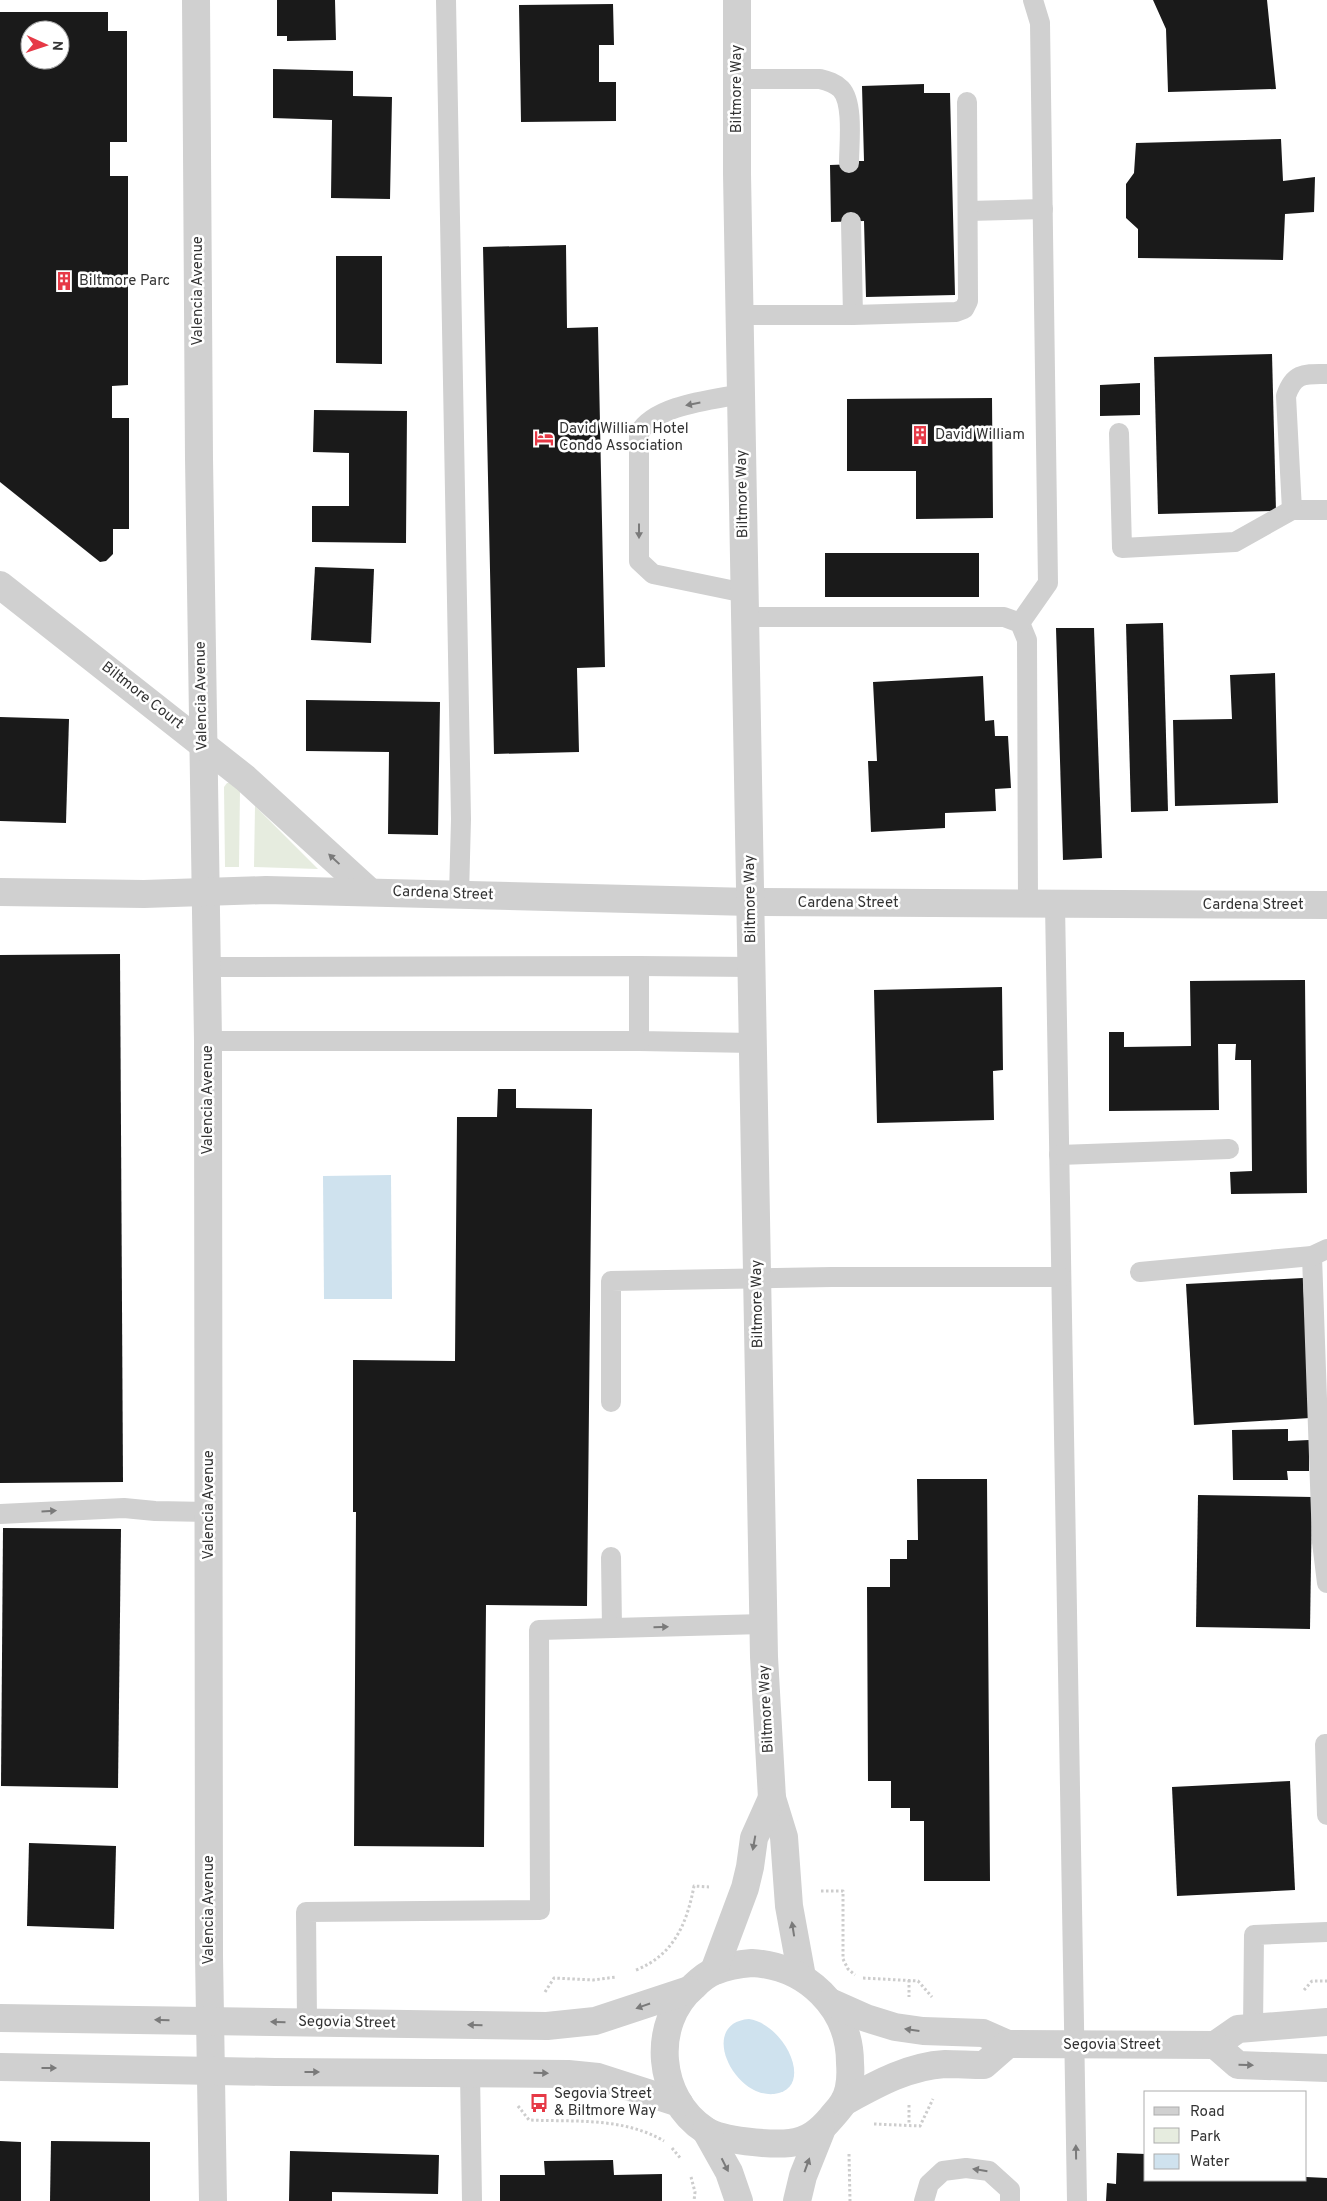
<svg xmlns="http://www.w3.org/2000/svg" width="1327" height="2201" font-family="Overpass,sans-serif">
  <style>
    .green { fill: #e6ecdf }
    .water { fill: #cfe2ee }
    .building { fill: #1a1a1a; fill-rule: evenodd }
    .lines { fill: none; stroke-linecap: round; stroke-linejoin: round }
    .path { stroke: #cdcdcd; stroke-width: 3; stroke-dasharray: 2.5 2.5; stroke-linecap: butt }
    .service { stroke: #d0d0d0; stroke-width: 20 }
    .minor { stroke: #d0d0d0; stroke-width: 28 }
    .tertiary { stroke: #d0d0d0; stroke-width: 28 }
    .oneway { fill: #7a7a7a }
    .labels { text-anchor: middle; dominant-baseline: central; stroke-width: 5; stroke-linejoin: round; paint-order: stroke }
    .street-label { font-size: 15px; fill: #333; stroke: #fff }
    .poi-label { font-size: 15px; fill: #333; stroke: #fff; text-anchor: start }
  </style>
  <rect width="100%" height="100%" fill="#fff"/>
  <!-- green -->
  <g class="green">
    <path d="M227 783H233L240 789 239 867H225L224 787Z"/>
    <path d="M255 806 318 869 254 867Z"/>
  </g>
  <!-- water -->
  <g class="water">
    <path d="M391 1175 392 1299H324L323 1176Z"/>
    <path d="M749 2019C785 2024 816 2089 774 2094 733 2098 698 2023 749 2019Z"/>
  </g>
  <!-- building -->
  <g class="building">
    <path d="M277 0H335L336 40 287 41V36H277Z"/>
    <path d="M1153 0H1267L1276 89 1168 92 1166 29Z"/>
    <path d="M613 4 614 45H599V82H616V121L521 122 519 5Z"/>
    <path d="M0 12H108V31H127V142H110V176H128V385L112 386V418H129V529H113V554L106 561 100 562 0 482ZM30 30H60V60H30Z"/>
    <path d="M273 69 353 71V96L392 97 390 199 331 198 332 120 273 118Z"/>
    <path d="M924 84V93H950L955 295 866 297 864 221 831 222 830 165 857 164 856 161H864L862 86Z"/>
    <path d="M1281 139 1283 181 1315 177 1314 212 1285 214 1283 260 1138 258V229L1126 218V184L1134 173 1136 143Z"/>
    <path d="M566 245 567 328 598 327 605 667 577 668 579 752 494 754 483 247Z"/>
    <path d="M336 256H382V364L336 363Z"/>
    <path d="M1272 354 1276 511 1158 514 1154 357Z"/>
    <path d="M1140 383V415L1100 416V385Z"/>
    <path d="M992 398 993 518 916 519V471H847V399Z"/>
    <path d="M314 410 407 411 406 543 312 542V506H349V453L313 452Z"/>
    <rect x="825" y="553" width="154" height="44"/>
    <path d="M315 567 374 569 371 643 311 640Z"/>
    <path d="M1163 623 1168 811 1131 812 1126 624Z"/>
    <path d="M1056 628H1094L1102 858 1063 860Z"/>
    <path d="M1275 673 1278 803 1175 806 1173 720 1232 719 1230 675Z"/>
    <path d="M983 676 985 721 994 720 995 736H1008L1011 788 995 789 996 811 945 813V828L871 832 868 761H877L873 682Z"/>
    <path d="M306 700 440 702 438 835 388 834 389 752 306 751Z"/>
    <path d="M0 717 69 719 66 823 0 821Z"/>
    <path d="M120 954 123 1482 0 1483V955Z"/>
    <path d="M1305 980 1307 1193 1231 1194 1230 1172 1252 1171 1251 1060H1235L1236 1044H1218L1219 1110 1109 1111V1032H1124V1047L1191 1046 1190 981Z"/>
    <path d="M1002 987 1003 1070 993 1071 994 1120 877 1123 874 990Z"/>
    <path d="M498 1089H516V1108L592 1109 587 1606 486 1605 484 1847 354 1846 356 1512H353V1360L455 1361 457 1117H497Z"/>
    <path d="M1303 1278 1310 1418 1194 1425 1186 1284Z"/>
    <path d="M1288 1429V1441L1309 1440V1471H1287L1288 1480H1233L1232 1430Z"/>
    <path d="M917 1479H987L990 1881H924V1821H910V1808H891V1781H868L867 1587H890V1559H907V1540H918Z"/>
    <path d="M1198 1495 1312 1497 1310 1629 1196 1627Z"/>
    <path d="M3 1528 121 1529 118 1788 1 1786Z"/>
    <path d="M1290 1781 1295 1890 1177 1896 1172 1787Z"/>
    <path d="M29 1843 116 1846 114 1929 27 1926Z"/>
    <path d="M0 2141 21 2142V2201H0Z"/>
    <path d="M51 2141 150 2142V2201H50Z"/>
    <path d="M290 2151 439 2155 438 2194 332 2192V2201H289Z"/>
    <path d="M1117 2153 1146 2154V2180H1306V2177L1327 2178V2201H1106L1107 2183 1116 2184Z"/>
    <path d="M613 2160 614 2175 662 2174V2201H500V2175H545L544 2161Z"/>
  </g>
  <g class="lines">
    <!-- path -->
    <g class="path">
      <path d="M821 1891H843V1959L848 1969 855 1975"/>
      <path d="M636 1970C674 1955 687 1923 694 1886L709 1887"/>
      <path d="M863 1978 918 1981 932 1997"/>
      <path d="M909 1980V1997"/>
      <path d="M1304 1990 1312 1981H1327"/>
      <path d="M545 1992 554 1978 593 1980 616 1977"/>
      <path d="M909 2105V2125"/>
      <path d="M518 2106 529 2120C574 2122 623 2117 664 2141"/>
      <path d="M874 2124 920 2126 933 2099"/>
      <path d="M672 2148 681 2159"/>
      <path d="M849 2154 850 2201"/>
      <path d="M691 2177 695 2192 694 2201"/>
    </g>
    <!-- service -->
    <g class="service">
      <path d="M446 0 461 819 459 895"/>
      <path d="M737 79H820C828 81 835 83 841 89 854 103 849 145 849 163"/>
      <path d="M968 211 1043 209"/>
      <path d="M740 315H853L851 222"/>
      <path d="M853 315 956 312 964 309 968 301 967 102"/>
      <path d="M741 394C711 400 655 405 639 433V561L653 574 745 593"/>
      <path d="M1119 433 1122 548 1235 542 1292 510H1327"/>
      <path d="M1292 510 1286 396C1294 372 1305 374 1327 374"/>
      <path d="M745 617H1004L1020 623 1027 640 1028 904"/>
      <path d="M1020 623 1048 583 1040 23 1033 0"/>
      <path d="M1055 904 1077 2201"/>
      <path d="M639 966 752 967"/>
      <path d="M205 967 639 966V1041L753 1043"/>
      <path d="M208 1041H639"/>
      <path d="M1059 1155 1229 1149"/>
      <path d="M1312 1256 1322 1542 1327 1583"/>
      <path d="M1140 1272 1312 1256 1327 1249"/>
      <path d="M611 1402V1281L832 1277H1061"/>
      <path d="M0 1514 124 1508 155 1511 209 1512"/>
      <path d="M611 1557 612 1628"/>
      <path d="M1327 1815 1325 1744H1327"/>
      <path d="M307 2022 306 1912 540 1910 539 1630 763 1624"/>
      <path d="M1253 2028 1254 1935 1327 1932"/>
      <path d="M470 2072 472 2201"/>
      <path d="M924 2201 929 2184 943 2171 966 2168 989 2171 1010 2190V2201"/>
    </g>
    <!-- minor -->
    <g class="minor">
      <path d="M196 0 199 458 208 1041 209 1955 213 2201"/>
      <path d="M0 585 245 778 370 892"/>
      <path d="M0 892 144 894 266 890 751 902 1327 905"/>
    </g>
    <!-- tertiary -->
    <g class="tertiary">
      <path d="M737 0V174L764 1657 772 1798 784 1837 789 1906 802 1977"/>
      <path d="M752 1963C806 1966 850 2007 850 2063 851 2076 850 2092 843 2103 840 2108 835 2113 831 2118 820 2131 808 2141 790 2143 772 2145 720 2141 705 2130 657 2099 650 2023 694 1986 700 1980 707 1974 715 1971 727 1966 740 1964 752 1963Z"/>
      <path d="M714 1971 745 1888 750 1867 754 1838 772 1798"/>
      <path d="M830 2002 866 2018 895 2027 923 2031 983 2033 1008 2044 1215 2045 1238 2029 1327 2022"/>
      <path d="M0 2018 547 2026 595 2021 689 1990"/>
      <path d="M1215 2045 1238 2065 1327 2068"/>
      <path d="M0 2067 275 2072 568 2074 598 2077 679 2103"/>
      <path d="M844 2102C875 2085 908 2066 945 2064 958 2064 971 2065 984 2065L1008 2044"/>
      <path d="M706 2131 729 2172 739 2201"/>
      <path d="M797 2201 803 2176 821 2131"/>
    </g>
  </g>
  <!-- one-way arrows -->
  <defs><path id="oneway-solid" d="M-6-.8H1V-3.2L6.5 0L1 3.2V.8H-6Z" transform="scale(1.25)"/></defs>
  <g class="oneway">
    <use href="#oneway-solid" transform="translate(693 404) rotate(169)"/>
    <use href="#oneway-solid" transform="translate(639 531) rotate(90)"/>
    <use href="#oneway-solid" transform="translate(334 859) rotate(-137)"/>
    <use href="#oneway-solid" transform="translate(49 1511) rotate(-3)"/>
    <use href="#oneway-solid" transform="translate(661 1627) rotate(-2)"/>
    <use href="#oneway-solid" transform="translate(754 1843) rotate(100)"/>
    <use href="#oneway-solid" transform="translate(793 1929) rotate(-99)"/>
    <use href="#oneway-solid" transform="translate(643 2006) rotate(161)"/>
    <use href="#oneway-solid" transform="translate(162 2020) rotate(-179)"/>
    <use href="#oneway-solid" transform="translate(278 2022) rotate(-179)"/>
    <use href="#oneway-solid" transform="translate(475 2025) rotate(-179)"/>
    <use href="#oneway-solid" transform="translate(912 2030) rotate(-172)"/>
    <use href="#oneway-solid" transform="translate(1246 2065) rotate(2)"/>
    <use href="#oneway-solid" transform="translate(49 2068)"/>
    <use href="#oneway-solid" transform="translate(312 2072)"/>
    <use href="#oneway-solid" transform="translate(541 2073) rotate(1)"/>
    <use href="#oneway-solid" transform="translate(1076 2152) rotate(-91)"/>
    <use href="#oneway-solid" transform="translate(725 2165) rotate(63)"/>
    <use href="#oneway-solid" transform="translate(807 2165) rotate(-70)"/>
    <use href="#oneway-solid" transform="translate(980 2170) rotate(-171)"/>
  </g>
  <!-- icons -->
  <defs>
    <g id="building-bare" transform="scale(1.5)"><path d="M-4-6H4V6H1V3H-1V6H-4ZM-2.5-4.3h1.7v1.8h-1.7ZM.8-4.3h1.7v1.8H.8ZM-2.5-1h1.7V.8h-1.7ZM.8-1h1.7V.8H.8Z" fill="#e63946" stroke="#fff" stroke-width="2.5" paint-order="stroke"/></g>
    <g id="hotel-bare" transform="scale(1.5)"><path d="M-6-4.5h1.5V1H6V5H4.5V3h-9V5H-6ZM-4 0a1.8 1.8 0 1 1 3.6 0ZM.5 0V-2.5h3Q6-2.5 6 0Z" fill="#e63946" stroke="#fff" stroke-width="2.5" paint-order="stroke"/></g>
    <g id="bus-bare" transform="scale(1.5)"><path d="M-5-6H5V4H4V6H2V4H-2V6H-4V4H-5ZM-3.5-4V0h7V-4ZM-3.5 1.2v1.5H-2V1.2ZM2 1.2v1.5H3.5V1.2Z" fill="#e63946" stroke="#fff" stroke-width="2.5" paint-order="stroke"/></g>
  </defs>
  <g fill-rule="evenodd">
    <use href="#building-bare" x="64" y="281"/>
    <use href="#building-bare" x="920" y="435"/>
    <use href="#hotel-bare" x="544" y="438"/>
    <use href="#bus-bare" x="539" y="2103"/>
  </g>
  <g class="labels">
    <!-- street labels -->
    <g class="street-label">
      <text transform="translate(737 89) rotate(-90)">Biltmore Way</text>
      <text transform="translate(198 291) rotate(-90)">Valencia Avenue</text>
      <text transform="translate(743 494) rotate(-91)">Biltmore Way</text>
      <text transform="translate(142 696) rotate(38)">Biltmore Court</text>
      <text transform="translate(202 696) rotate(-91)">Valencia Avenue</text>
      <text transform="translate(443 894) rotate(2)">Cardena Street</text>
      <text transform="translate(751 899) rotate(-91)">Biltmore Way</text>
      <text x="848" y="903">Cardena Street</text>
      <text x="1253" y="905">Cardena Street</text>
      <text transform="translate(208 1100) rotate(-90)">Valencia Avenue</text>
      <text transform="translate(758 1304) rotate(-91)">Biltmore Way</text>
      <text transform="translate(209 1505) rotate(-90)">Valencia Avenue</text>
      <text transform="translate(767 1709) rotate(-93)">Biltmore Way</text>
      <text transform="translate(209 1910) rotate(-90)">Valencia Avenue</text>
      <text transform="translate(347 2023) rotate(1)">Segovia Street</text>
      <text x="1112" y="2045">Segovia Street</text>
    </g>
    <!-- poi labels -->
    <g class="poi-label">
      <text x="79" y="281">Biltmore Parc</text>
      <text x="559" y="429">David William Hotel<tspan x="559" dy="17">Condo Association</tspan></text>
      <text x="935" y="435">David William</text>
      <text x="554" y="2094">Segovia Street<tspan x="554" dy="17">&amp; Biltmore Way</tspan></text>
    </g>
  </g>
  <!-- legend -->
  <rect x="1144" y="2091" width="162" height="90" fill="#ffffff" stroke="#adadad"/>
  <rect x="1154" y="2107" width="25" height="8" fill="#d0d0d0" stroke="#adadad"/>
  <text x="1190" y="2116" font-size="15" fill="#333333">Road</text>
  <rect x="1154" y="2128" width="25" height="15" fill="#e6ecdf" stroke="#adadad"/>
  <text x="1190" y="2141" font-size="15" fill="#333333">Park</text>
  <rect x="1154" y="2154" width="25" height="15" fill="#cfe2ee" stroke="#adadad"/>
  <text x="1190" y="2166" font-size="15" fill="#333333">Water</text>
  <!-- north arrow -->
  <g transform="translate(45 45) rotate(93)"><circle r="24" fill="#ffffff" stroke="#adadad"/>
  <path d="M0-4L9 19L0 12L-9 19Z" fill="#e63946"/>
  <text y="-8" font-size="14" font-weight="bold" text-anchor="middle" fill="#333333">N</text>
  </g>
</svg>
